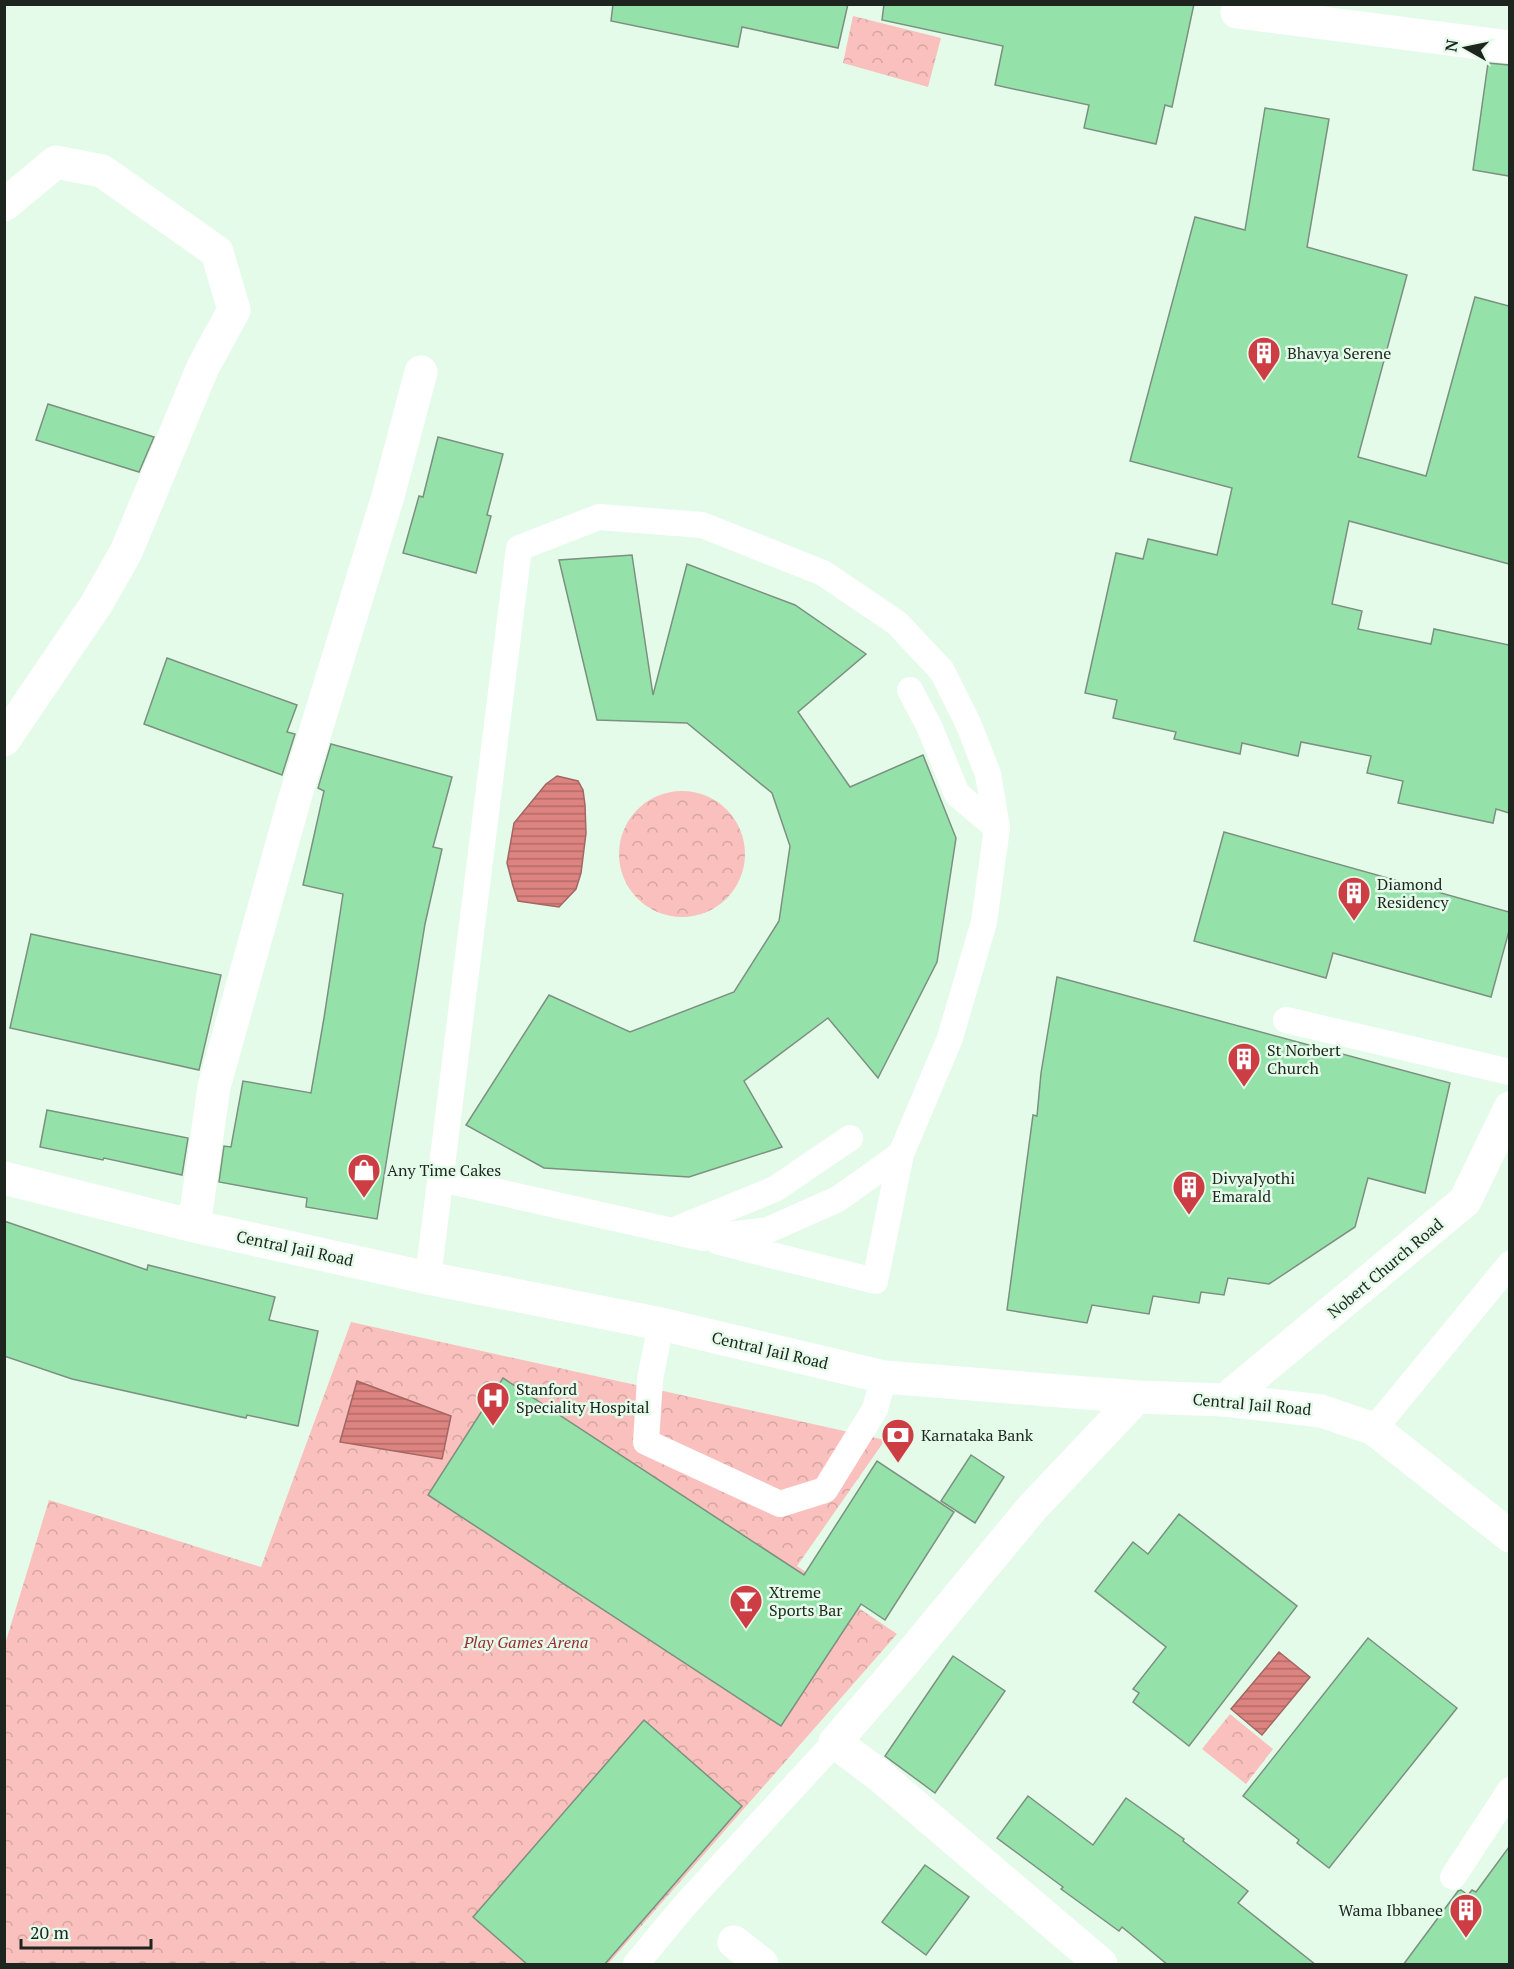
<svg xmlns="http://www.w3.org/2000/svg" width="1514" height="1969" font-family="'PT Serif',serif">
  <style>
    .forest { fill: url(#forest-crowns) }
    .water { fill: url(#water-rules); stroke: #a36763; stroke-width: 1.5 }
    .building { fill: #94e2a9; stroke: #7c9080; stroke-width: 1.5 }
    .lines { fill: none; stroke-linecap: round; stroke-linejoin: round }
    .lane { stroke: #fff; stroke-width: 26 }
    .street { stroke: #fff; stroke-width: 33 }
    .secondary { stroke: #fff; stroke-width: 33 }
    .labels { text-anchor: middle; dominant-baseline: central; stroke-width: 5; stroke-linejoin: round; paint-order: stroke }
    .poi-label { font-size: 16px; fill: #1d251e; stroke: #e5fbea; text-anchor: start }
    .street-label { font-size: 16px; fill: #1d251e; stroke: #e5fbea }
    .park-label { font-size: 16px; font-style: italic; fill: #972d32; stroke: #e5fbea }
  </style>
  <defs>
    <pattern id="forest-crowns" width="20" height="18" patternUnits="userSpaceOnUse" patternTransform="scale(1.5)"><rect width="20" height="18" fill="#f9c0bd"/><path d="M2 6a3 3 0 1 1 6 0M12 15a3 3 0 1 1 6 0" fill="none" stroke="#d5a5a2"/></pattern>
    <pattern id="water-rules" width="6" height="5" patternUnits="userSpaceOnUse" patternTransform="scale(1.5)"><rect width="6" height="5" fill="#dd8380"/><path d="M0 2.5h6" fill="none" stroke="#b36b68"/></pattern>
  </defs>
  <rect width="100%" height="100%" fill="#e5fbea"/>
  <!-- forest -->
  <g class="forest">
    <path d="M853 16 941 38 928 87 843 63Z"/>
    <circle cx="682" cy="854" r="63"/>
    <path d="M351 1322 885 1440 797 1566 897 1634 608 1964H5V1644L49 1500 261 1567Z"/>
    <path d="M1230 1714 1273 1749 1246 1784 1202 1749Z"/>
  </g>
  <!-- water -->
  <g class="water">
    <path d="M557 776 578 781 583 790 585 805 586 833 581 873 576 889 559 907 518 901 513 886 507 863 514 823 546 784Z"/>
    <path d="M357 1381 451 1416 442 1459 340 1442Z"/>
    <path d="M1279 1652 1310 1677 1262 1735 1231 1709Z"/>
  </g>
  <!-- building -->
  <g class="building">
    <path d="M613 4H848L838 48 742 27 738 47 611 21Z"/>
    <path d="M884 4H1194L1172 107 1165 105 1156 144 1084 128 1089 105 995 85 1003 46 882 20Z"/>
    <path d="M1488 63 1509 65V176L1473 170Z"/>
    <path d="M1265 108 1329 119 1307 247 1407 275 1358 457 1426 476 1475 297 1509 306V564L1349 521 1332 604 1362 611 1358 629 1431 644 1434 629 1509 645V813L1496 809 1493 823 1398 803 1403 781 1367 773 1371 756 1301 742 1298 756 1242 743 1240 754 1174 739 1176 732 1113 718 1117 700 1085 693 1116 553 1143 559 1148 539 1217 555 1232 488 1130 461 1195 217 1245 230Z"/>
    <path d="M48 404 154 437 139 472 36 440Z"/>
    <path d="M438 437 503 454 487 515 491 516 476 573 403 553 419 496 423 497Z"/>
    <path d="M632 555 653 695 687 564 795 605 866 654 798 712 850 787 923 755 956 838 937 962 878 1078 828 1018 744 1081 782 1147 689 1177 544 1168 466 1125 549 995 630 1032 734 992 779 921 790 846 772 793 687 723 597 720 559 560Z"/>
    <path d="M167 658 297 705 287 732 295 734 282 775 144 724Z"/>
    <path d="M331 744 452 777 433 847 442 849 425 924 377 1219 306 1207 307 1198 219 1182 224 1146 231 1147 243 1081 311 1093 324 1018 343 894 303 885 324 791 318 788Z"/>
    <path d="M1224 832 1509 912V931L1491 997 1333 953 1326 978 1194 941Z"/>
    <path d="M31 934 221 975 199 1070 10 1028Z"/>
    <path d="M1057 977 1450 1083 1425 1193 1368 1178 1355 1227 1269 1284 1228 1278 1224 1295 1201 1292 1199 1303 1153 1296 1149 1314 1092 1305 1087 1323 1007 1310 1033 1115 1037 1116 1041 1073Z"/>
    <path d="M47 1110 188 1138 182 1175 104 1158 103 1160 40 1147Z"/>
    <path d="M4 1221 147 1270 148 1265 275 1297 269 1320 318 1331 298 1426 247 1415 246 1418 72 1379 4 1356Z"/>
    <path d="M503 1378 804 1575 877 1461 954 1512 885 1620 861 1604 781 1726 428 1495Z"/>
    <path d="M971 1455 1004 1477 975 1523 941 1501Z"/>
    <path d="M1179 1514 1297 1606 1189 1746 1133 1702 1139 1693 1133 1689 1166 1647 1095 1591 1133 1542 1148 1554Z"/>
    <path d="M1368 1638 1457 1708 1329 1868 1297 1843 1299 1840 1243 1796Z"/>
    <path d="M953 1656 1005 1691 935 1793 885 1756Z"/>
    <path d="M644 1720 742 1806 604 1965H528L473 1917Z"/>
    <path d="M1028 1796 1093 1845 1126 1798 1184 1839 1183 1841 1248 1891 1238 1903 1316 1965H1168L1122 1927 1119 1931 1061 1889 1063 1887 997 1838Z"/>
    <path d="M1509 1847V1965H1403L1458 1891 1461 1890 1468 1895 1472 1890 1476 1892Z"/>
    <path d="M925 1865 969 1897 926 1955 882 1922Z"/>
  </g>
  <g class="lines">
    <!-- lane -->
    <g class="lane">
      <path d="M910 690 929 726 957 794 997 828"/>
      <path d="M1286 1020 1510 1072"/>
      <path d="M672 1231 775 1189 850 1138"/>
      <path d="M719 1242 875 1281 901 1154"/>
      <path d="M428 1278 519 548 599 517 702 525 823 573 897 623 942 671 968 723 988 774 997 828 984 922 950 1038 901 1154 838 1199 768 1230 703 1238 441 1179"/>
      <path d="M661 1324 650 1379 646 1442 780 1504 825 1490 875 1409 884 1377"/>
      <path d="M1374 1429 1510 1264"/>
      <path d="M1453 1877 1510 1790"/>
      <path d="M636 1964 685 1905 835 1742"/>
    </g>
    <!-- street -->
    <g class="street">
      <path d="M1239 4 1237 12 1510 47"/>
      <path d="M4 205 56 162 102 171 217 252 234 310 203 367 126 552 97 603 4 740"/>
      <path d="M194 1226 214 1087 294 801 388 496 421 372"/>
      <path d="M1225 1400 1465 1201 1510 1108"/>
      <path d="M734 1942 762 1964"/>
      <path d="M1101 1964 880 1776 835 1742 901 1666 1032 1508 1137 1397"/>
    </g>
    <!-- secondary -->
    <path class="secondary" d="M4 1178 194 1226 428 1278 661 1324 884 1377 1137 1397 1225 1400 1321 1411 1374 1429 1510 1536"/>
  </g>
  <!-- icons -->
  <defs>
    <g id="building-pin" transform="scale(1.725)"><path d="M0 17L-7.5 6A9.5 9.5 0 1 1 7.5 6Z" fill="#cd3d44" stroke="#e5fbea"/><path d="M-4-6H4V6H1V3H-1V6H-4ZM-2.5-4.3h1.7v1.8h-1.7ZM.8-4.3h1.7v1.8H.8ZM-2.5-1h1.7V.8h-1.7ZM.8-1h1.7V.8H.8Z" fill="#fff"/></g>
    <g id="shop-pin" transform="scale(1.725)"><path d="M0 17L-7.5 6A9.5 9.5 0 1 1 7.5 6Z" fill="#cd3d44" stroke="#e5fbea"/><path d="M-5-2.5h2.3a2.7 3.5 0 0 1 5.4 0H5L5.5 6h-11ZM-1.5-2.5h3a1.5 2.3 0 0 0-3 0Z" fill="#fff"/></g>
    <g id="hospital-pin" transform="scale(1.725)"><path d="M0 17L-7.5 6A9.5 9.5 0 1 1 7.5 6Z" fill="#cd3d44" stroke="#e5fbea"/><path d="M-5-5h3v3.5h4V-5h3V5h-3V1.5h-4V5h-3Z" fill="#fff"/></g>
    <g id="bank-pin" transform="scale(1.725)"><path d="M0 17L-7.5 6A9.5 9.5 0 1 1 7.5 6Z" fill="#cd3d44" stroke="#e5fbea"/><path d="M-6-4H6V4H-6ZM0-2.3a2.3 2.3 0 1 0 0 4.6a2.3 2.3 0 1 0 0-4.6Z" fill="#fff"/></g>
    <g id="bar-pin" transform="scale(1.725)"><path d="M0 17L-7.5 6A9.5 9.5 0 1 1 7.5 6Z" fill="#cd3d44" stroke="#e5fbea"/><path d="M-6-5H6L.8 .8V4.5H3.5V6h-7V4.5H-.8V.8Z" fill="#fff"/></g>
  </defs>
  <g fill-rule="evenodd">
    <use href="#building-pin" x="1264" y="353"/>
    <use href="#building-pin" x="1354" y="893"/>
    <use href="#building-pin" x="1244" y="1059"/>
    <use href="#shop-pin" x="364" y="1170"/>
    <use href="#building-pin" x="1189" y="1187"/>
    <use href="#hospital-pin" x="493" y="1398"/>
    <use href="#bank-pin" x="898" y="1435"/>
    <use href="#bar-pin" x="746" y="1601"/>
    <use href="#building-pin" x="1466" y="1910"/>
  </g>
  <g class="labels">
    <!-- poi labels -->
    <g class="poi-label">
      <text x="1287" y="353">Bhavya Serene</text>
      <text x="1377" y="884">Diamond<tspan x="1377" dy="18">Residency</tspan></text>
      <text x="1267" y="1050">St Norbert<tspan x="1267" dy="18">Church</tspan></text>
      <text x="387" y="1170">Any Time Cakes</text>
      <text x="1212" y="1178">DivyaJyothi<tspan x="1212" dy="18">Emarald</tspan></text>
      <text x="516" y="1389">Stanford<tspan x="516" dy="18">Speciality Hospital</tspan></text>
      <text x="921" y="1435">Karnataka Bank</text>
      <text x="769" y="1592">Xtreme<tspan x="769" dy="18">Sports Bar</tspan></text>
      <text x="1443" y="1910" text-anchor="end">Wama Ibbanee</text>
    </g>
    <!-- street labels -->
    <g class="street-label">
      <text transform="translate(295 1248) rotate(12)">Central Jail Road</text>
      <text transform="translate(1385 1268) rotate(-40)">Nobert Church Road</text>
      <text transform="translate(770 1350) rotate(13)">Central Jail Road</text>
      <text transform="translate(1252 1404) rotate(5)">Central Jail Road</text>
    </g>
    <!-- park labels -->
    <g class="park-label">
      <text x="526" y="1642">Play Games Arena</text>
    </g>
  </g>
  <!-- border -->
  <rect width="1514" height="1969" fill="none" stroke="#1d251e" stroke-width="12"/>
  <!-- north arrow -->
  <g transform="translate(1466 48) rotate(279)" stroke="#e5fbea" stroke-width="4.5" paint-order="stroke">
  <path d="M0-4.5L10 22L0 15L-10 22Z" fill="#1d251e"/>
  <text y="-9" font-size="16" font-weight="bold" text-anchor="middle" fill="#1d251e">N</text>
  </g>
  <!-- scale -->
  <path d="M21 1939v9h130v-9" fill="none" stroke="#1d251e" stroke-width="3"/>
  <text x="30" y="1939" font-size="18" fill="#1d251e" stroke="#e5fbea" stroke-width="4.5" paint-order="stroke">20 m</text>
</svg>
